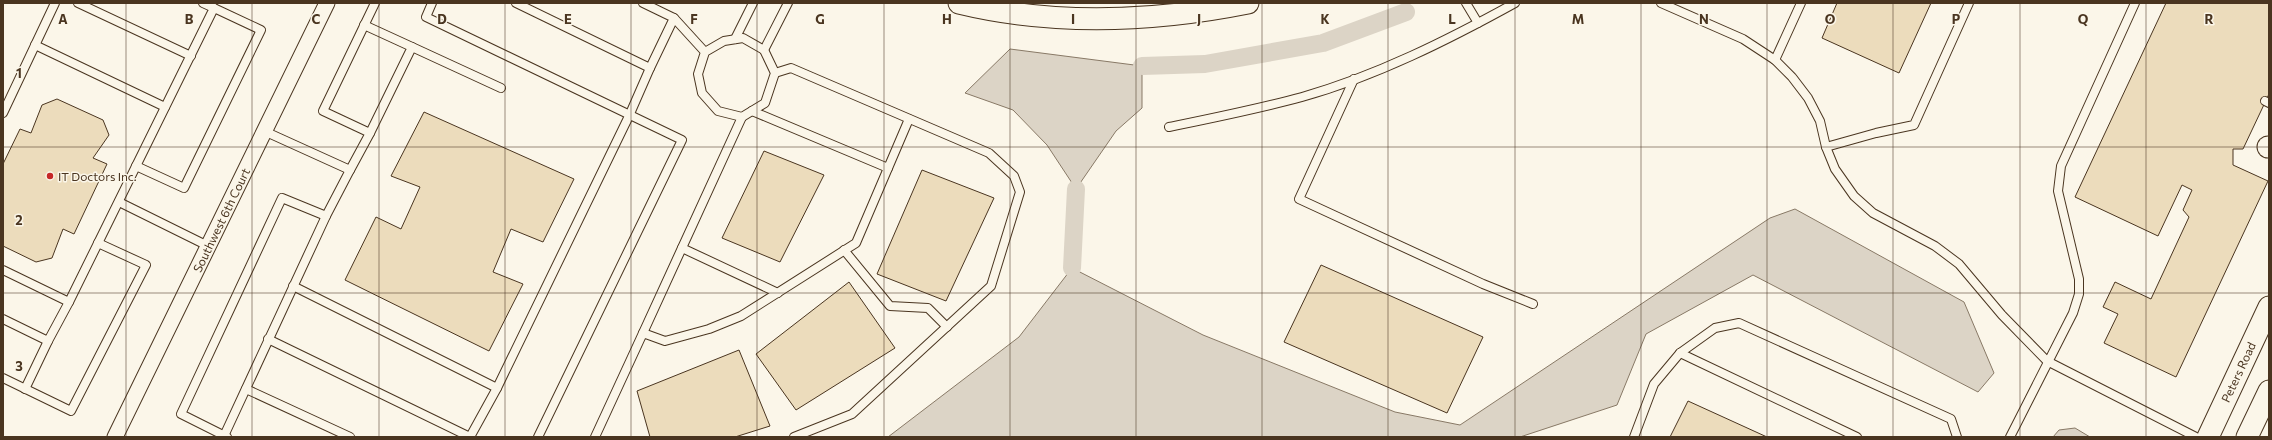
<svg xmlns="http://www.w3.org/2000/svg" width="2272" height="440" font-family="Commissioner,sans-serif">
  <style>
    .water { fill: #dcd4c6; stroke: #887966 }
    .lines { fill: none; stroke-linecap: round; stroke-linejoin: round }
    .canal { stroke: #dcd4c6; stroke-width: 18 }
    .building { fill: #ecdcbc; stroke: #4a3520 }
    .lane-casing { stroke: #4a3520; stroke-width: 10 }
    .street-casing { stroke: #4a3520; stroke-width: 17 }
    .secondary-casing { stroke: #4a3520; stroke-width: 23 }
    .lane { stroke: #fbf6e9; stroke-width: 8 }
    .street { stroke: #fbf6e9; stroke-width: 15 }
    .secondary { stroke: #fbf6e9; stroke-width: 21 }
    .grid { fill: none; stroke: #4a3520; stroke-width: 1; stroke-opacity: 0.55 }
    .poi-dot { fill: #c62828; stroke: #fbf6e9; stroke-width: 1.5 }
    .labels { text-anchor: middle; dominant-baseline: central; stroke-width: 3; stroke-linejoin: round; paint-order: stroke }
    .poi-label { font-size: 12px; fill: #4a3520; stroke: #fbf6e9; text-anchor: start }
    .street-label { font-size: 12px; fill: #4a3520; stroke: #fbf6e9 }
    .grid-label { font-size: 13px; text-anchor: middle; font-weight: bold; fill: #4a3520; stroke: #fbf6e9; stroke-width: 3; stroke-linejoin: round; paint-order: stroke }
  </style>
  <rect width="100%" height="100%" fill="#fbf6e9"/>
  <!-- water -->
  <g class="water">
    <path d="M1010 49 1142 66V108L1116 131 1076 189 1047 145 1013 110 965 93Z"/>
    <path d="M1795 209 1964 302 1994 373 1978 392 1753 275 1646 334 1617 405 1520 437H888L1019 337 1072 268 1203 335 1395 412 1460 425 1770 218Z"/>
    <path d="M2075 428 2090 437H2053L2059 430Z"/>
  </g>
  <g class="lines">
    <!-- canal -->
    <g class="canal">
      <path d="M1142 66 1205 64 1323 43 1406 12"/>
      <path d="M1072 268 1076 189"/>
    </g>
  </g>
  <!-- building -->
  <g class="building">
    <path d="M1837 3H1931L1899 73 1822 38Z"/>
    <path d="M2166 3H2269V94L2243 149H2233V165L2268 181 2176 377 2104 343 2118 314 2103 307 2115 282 2151 299 2189 217 2183 210 2192 190 2182 185 2158 236 2075 197Z"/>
    <path d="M57 99 103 120 109 135 93 158 107 164 74 234 63 229 52 258 36 262 3 246V164L20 129 31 133 42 105Z"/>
    <path d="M424 112 574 179 543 242 511 229 493 272 523 284 489 351 345 280 376 217 401 229 420 187 391 176Z"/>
    <path d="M764 151 824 175 780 262 722 238Z"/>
    <path d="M922 170 994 198 946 301 877 274Z"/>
    <path d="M1321 265 1483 337 1447 413 1284 342Z"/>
    <path d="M849 282 895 348 796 410 756 354Z"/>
    <path d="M739 350 770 426 735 437H650L637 391Z"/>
    <path d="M1688 401 1767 437H1670Z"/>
  </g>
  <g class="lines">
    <!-- lane casing -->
    <g class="lane-casing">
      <g id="lane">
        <path d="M78 3 191 56"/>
        <path d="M432 3 426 17 682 140 538 437"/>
        <path d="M516 3 650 68 674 18 643 3"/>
        <path d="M1466 3 1478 23"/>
        <path d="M1661 3 1743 39 1775 60 1792 77 1808 98 1820 121 1826 147 1835 169 1854 196 1873 213 1935 246 1959 264 2002 315 2047 361 2196 437"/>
        <path d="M674 18 705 52 698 74 702 93 718 111 742 117 765 103 775 73 764 50 743 38 724 41 705 52"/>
        <path d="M364 25 412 47 370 133"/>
        <path d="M735 39 753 3"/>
        <path d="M35 45 165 107"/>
        <path d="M412 47 501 88"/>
        <path d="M764 50 788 3"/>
        <path d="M1775 60 1801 3"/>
        <path d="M775 73 791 68 989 153 1014 176 1020 192 991 286 852 414 794 437"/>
        <path d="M1354 79 1299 199 1483 284 1533 304"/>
        <path d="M2265 101 2269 103"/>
        <path d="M752 111 888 168"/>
        <path d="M3 113 55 3"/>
        <path d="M1169 127C1213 118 1258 109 1302 97 1376 76 1448 40 1515 3"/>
        <path d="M264 131 350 170 370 133 323 111 375 3"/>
        <path d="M1826 147 1876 133 1914 125 1969 3"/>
        <path d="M136 166 184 188 261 30 214 8"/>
        <path d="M119 202 208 246"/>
        <path d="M682 248 778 293"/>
        <path d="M844 250 890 306 928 308 947 327"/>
        <path d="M3 270 69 302 214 8 203 3"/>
        <path d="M293 286 497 388"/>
        <path d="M3 319 48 341 69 302"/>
        <path d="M643 333 742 117"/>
        <path d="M268 339 470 437"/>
        <path d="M1680 353 1857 437"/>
        <path d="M3 378 71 411 146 265 98 243"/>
        <path d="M25 389 48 341"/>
        <path d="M246 389 350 437"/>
        <path d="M224 436 326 216"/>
        <path d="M227 437 181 414 282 198 326 216 350 170"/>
        <path d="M470 437 497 388 629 116 650 68"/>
        <path d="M595 437 643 333 665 341 709 329 741 316 856 243 909 119"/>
        <path d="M1634 437 1654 384 1680 353 1715 328 1739 323 1951 419 1957 437"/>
        <path d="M2010 437 2073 313 2079 294V279L2058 191 2061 166 2135 3"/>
      </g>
    </g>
    <!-- street casing -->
    <g class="street-casing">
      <path id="street" d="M115 437 327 3"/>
    </g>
    <!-- secondary casing -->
    <g class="secondary-casing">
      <g id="secondary">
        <path d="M959 3C1054 26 1153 22 1248 3"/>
        <path d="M2268 147H2269"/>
        <path d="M2208 437 2269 307"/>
        <path d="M2247 437 2269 391"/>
      </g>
    </g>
    <!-- lane -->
    <use href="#lane" class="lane"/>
    <!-- street -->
    <use href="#street" class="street"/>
    <!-- secondary -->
    <use href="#secondary" class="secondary"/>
  </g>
  <!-- grid -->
  <path class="grid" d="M126 3V437M252 3V437M379 3V437M505 3V437M631 3V437M757 3V437M884 3V437M1010 3V437M1136 3V437M1262 3V437M1388 3V437M1515 3V437M1641 3V437M1767 3V437M1893 3V437M2020 3V437M2146 3V437M3 147H2269M3 293H2269"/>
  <!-- markers -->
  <circle class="poi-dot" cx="50" cy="176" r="4"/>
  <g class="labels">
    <!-- poi labels -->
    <g class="poi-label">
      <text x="58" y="176">IT Doctors Inc.</text>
    </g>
    <!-- street labels -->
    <g class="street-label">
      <text transform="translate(221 220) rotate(-64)">Southwest 6th Court</text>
      <text transform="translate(2238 372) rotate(-65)">Peters Road</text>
    </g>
  </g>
  <g class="grid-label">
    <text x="63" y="24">A</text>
    <text x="189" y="24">B</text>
    <text x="316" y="24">C</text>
    <text x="442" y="24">D</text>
    <text x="568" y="24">E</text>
    <text x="694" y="24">F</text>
    <text x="820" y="24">G</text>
    <text x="947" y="24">H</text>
    <text x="1073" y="24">I</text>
    <text x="1199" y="24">J</text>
    <text x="1325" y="24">K</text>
    <text x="1452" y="24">L</text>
    <text x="1578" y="24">M</text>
    <text x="1704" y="24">N</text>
    <text x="1830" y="24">O</text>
    <text x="1956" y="24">P</text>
    <text x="2083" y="24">Q</text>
    <text x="2209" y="24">R</text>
    <text x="19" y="78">1</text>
    <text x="19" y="225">2</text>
    <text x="19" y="371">3</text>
  </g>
  <!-- border -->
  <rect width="2272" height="440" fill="none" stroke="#4a3520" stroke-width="8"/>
</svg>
